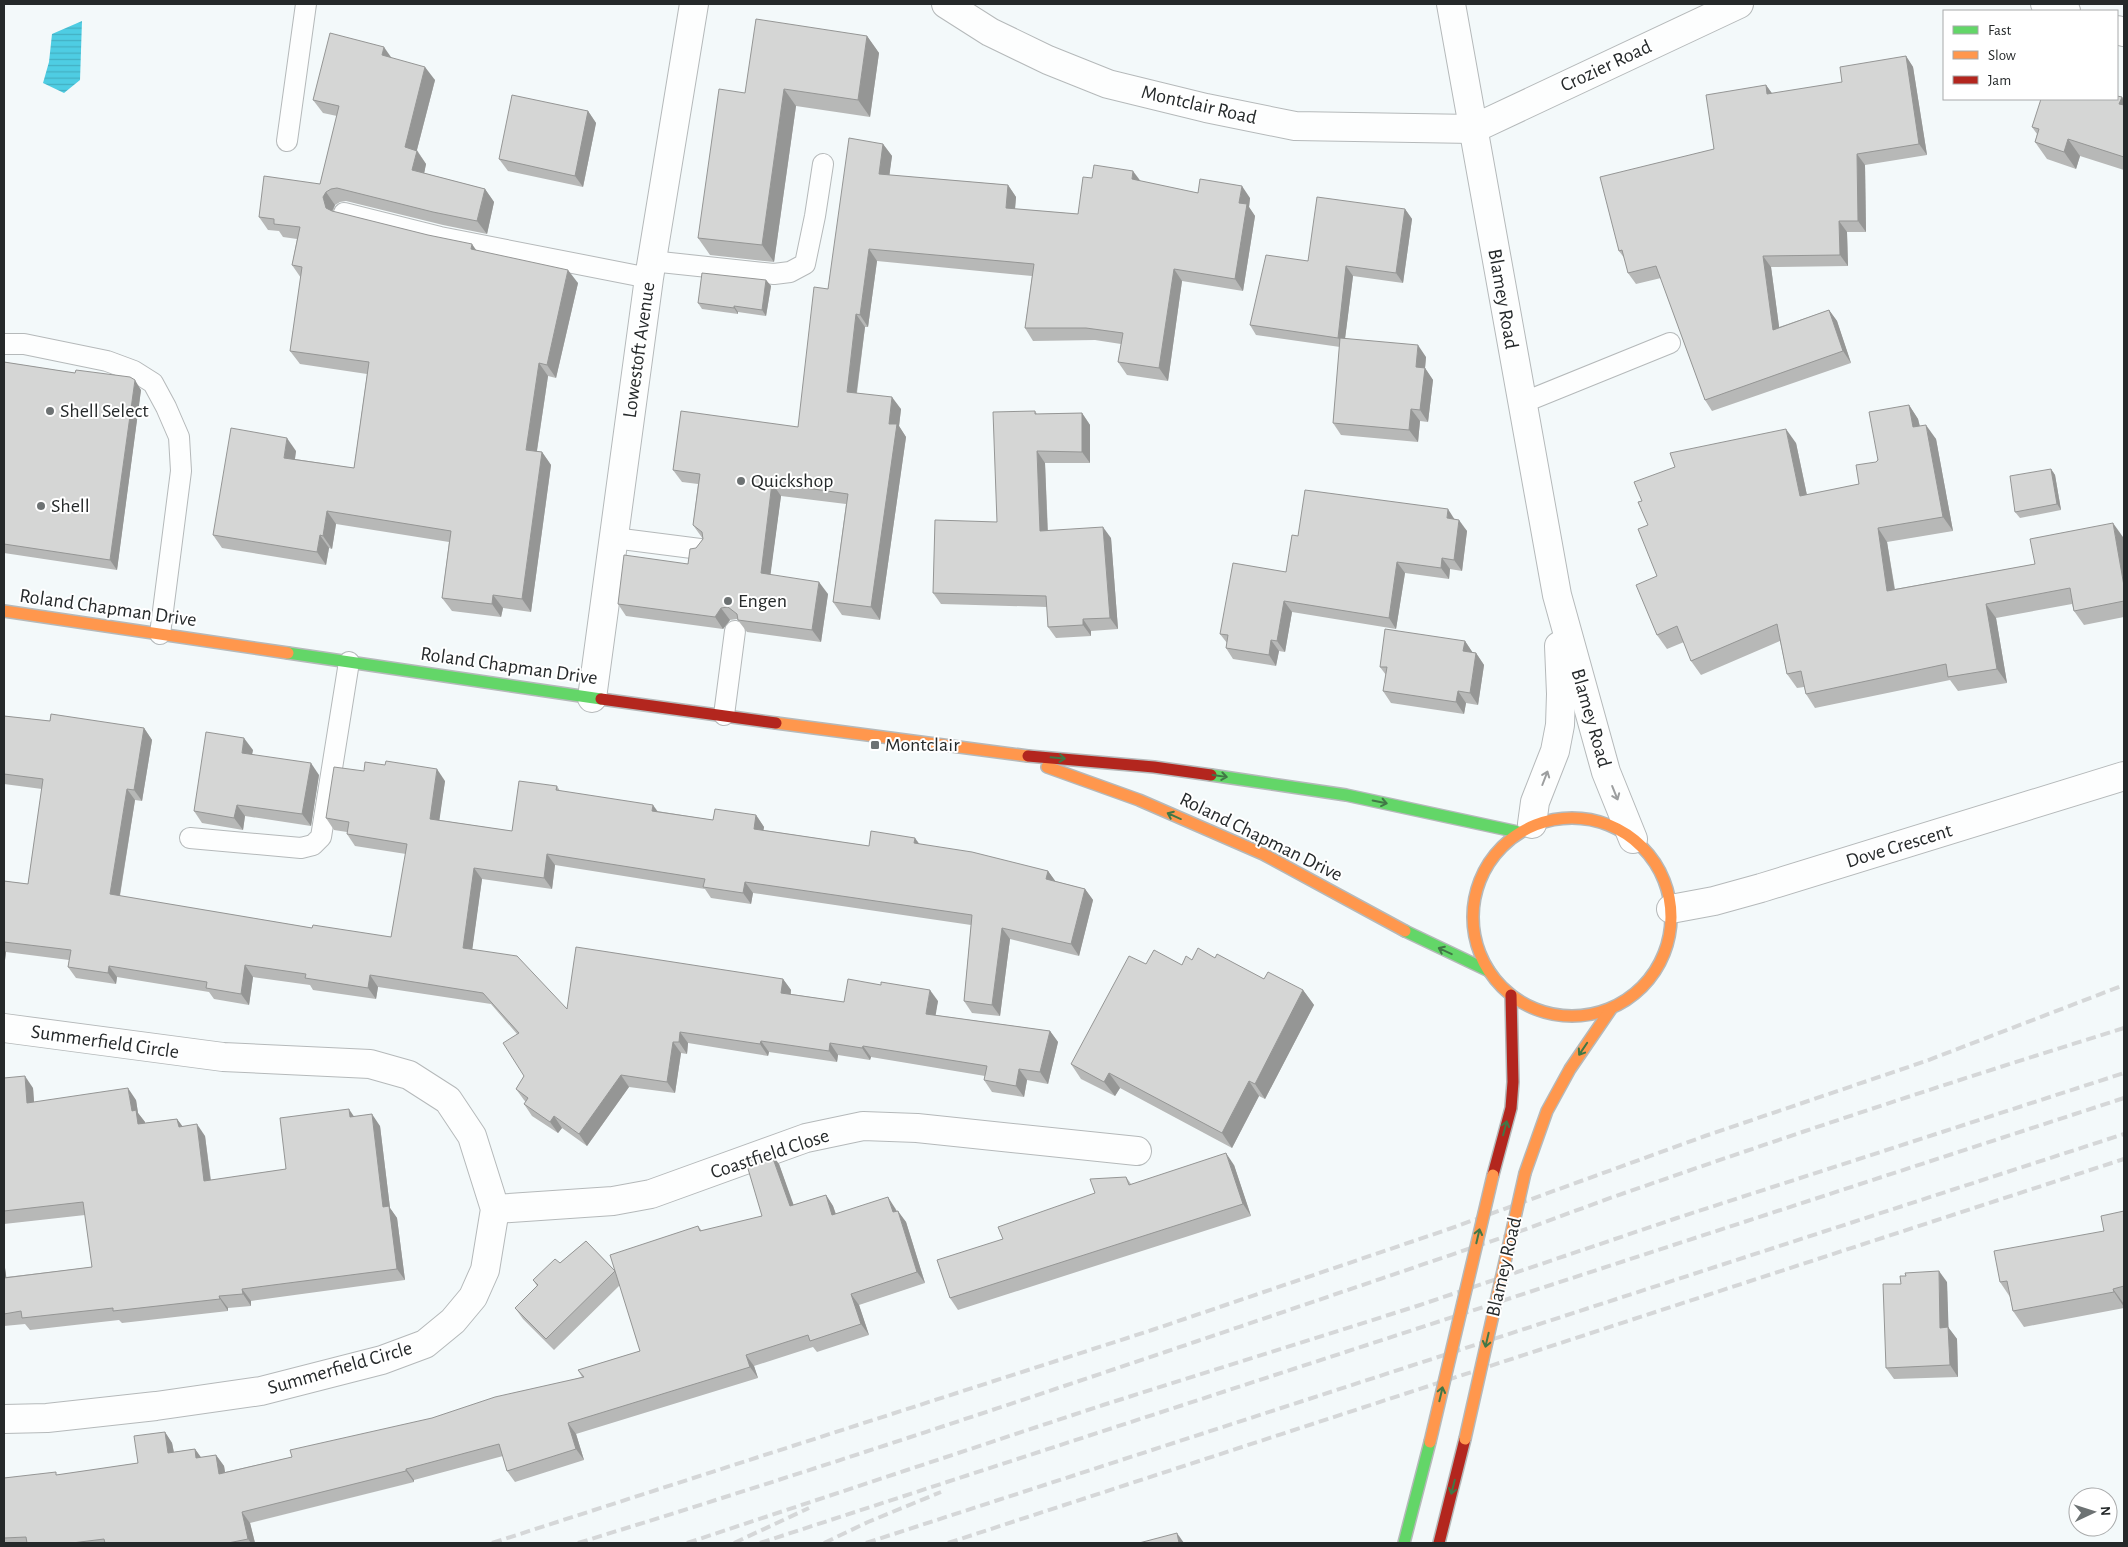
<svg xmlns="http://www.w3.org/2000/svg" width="2128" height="1547" font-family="'Alegreya Sans',sans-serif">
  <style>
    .water { fill: url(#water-rules) }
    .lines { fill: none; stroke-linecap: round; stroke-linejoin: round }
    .lane-casing { stroke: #b5b9ba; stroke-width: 22 }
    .street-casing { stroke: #b5b9ba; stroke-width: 30 }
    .fast-casing { stroke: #b5b9ba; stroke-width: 14 }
    .slow-casing { stroke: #b5b9ba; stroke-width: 14 }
    .jam-casing { stroke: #b5b9ba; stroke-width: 14 }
    .lane { stroke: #fdfefe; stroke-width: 20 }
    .street { stroke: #fdfefe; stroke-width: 28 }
    .fast { stroke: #63d668; stroke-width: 11 }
    .slow { stroke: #ff974d; stroke-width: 11 }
    .jam { stroke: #b3261e; stroke-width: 11 }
    .rail { stroke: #d5d7d8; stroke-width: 4; stroke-dasharray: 10 5; stroke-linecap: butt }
    .slow-bridge-casing { stroke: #b5b9ba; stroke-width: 14; stroke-linecap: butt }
    .slow-bridge { stroke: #ff974d; stroke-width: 11 }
    .wall { fill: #b7b8b7 }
    .shaded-wall { fill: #959695 }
    .building { fill: #d5d6d5; stroke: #959695 }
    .oneway { stroke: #417746 }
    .oneway2 { stroke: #9c9e9f }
    .poi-dot { fill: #6d7273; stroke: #fff; stroke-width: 2 }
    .labels { text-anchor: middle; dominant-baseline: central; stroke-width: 4; stroke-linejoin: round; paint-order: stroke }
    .street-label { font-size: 20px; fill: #25292a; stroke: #fff }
    .poi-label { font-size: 20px; fill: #25292a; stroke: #fff; text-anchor: start }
  </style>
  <defs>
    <pattern id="water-rules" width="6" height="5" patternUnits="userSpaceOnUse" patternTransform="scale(1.25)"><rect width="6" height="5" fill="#4ecde3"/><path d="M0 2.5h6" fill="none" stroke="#44b0c3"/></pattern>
  </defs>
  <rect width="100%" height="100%" fill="#f3f9fa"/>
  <!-- water -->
  <path class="water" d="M82 21 80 80 64 93 43 83 49 62 52 34Z"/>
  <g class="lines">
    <!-- lane casing -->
    <g class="lane-casing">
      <g id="lane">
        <path d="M287 141 306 4"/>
        <path d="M344 213 440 237 649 278"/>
        <path d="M651 261 774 274 790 272 805 264 815 216 823 164"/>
        <path d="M4 344H24L107 361 134 371 153 383 166 407 179 437 181 471 160 634"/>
        <path d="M1522 403 1670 343"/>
        <path d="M614 538 700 549"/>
        <path d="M724 715 735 631"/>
        <path d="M190 838 301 848 313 845 321 837 349 662"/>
      </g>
    </g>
    <!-- street casing -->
    <g class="street-casing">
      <g id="street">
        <path d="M946 4 990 32 1048 60 1108 84 1206 108 1295 126 1473 129 1739 4"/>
        <path d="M1451 4 1557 595 1606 772 1633 839"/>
        <path d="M2045 4 2066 11"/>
        <path d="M2117 30 2124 32"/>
        <path d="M592 698 649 278 694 4"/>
        <path d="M1532 824 1535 802 1555 751 1560 725 1561 694 1559 646"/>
        <path d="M1671 909 1714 901 1761 888 2124 776"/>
        <path d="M4 1028 223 1057 370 1064 409 1075 448 1100 472 1136 495 1209 485 1270 473 1297 453 1321 425 1344 382 1360 261 1391 156 1406 47 1418 4 1419"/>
        <path d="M495 1209 613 1201 651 1194 806 1138 863 1126 917 1128 1137 1151"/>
      </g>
    </g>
    <!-- fast casing -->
    <g class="fast-casing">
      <g id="fast">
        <path d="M288 653 601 699"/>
        <path d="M1211 775 1346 795 1518 832"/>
        <path d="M1405 931 1489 971"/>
        <path d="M1404 1543 1430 1442"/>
      </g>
    </g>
    <!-- slow casing -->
    <g class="slow-casing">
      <g id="slow">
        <path d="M4 611 288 653"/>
        <path d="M776 723 1028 756"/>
        <path d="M1047 767 1139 800 1263 854 1405 931"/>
        <circle cx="1572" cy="917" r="99"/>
        <path d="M1525 1173 1547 1111 1570 1069 1611 1009"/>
      </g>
    </g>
    <!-- jam casing -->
    <g class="jam-casing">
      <g id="jam">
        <path d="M601 699 776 723"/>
        <path d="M1028 756 1154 767 1211 775"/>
        <path d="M1493 1175 1511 1108 1513 1082 1511 995"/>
        <path d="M1439 1543 1465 1439"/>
      </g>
    </g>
    <!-- lane -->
    <use href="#lane" class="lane"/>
    <!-- street -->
    <use href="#street" class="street"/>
    <!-- fast -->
    <use href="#fast" class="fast"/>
    <!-- slow -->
    <use href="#slow" class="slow"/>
    <!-- jam -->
    <use href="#jam" class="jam"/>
    <!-- rail -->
    <g class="rail">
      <path d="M492 1543 1152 1330 1449 1229 1705 1136 1926 1061 2124 985"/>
      <path d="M578 1543C881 1450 1180 1347 1480 1245 1535 1227 1588 1205 1642 1187 1802 1131 1963 1078 2124 1028"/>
      <path d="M687 1543 1103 1405 1417 1306 1677 1218 2124 1073"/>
      <path d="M734 1543 809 1508"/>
      <path d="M760 1543 2124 1098"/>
      <path d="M824 1543 868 1522 941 1492"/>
      <path d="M866 1543 2124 1134"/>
      <path d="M948 1543 2124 1159"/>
    </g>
    <!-- slow-bridge casing -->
    <g class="slow-bridge-casing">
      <g id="slow-bridge">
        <path d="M1465 1439 1525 1173"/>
        <path d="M1430 1442 1493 1175"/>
      </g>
    </g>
    <!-- slow-bridge -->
    <use href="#slow-bridge" class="slow-bridge"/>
  </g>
  <!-- wall -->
  <g class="wall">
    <path d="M867 36 879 53 870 117 796 106 774 262 710 255 698 238 745 93Z"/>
    <path d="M1906 56 1913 67 1927 155 1865 165 1866 232H1847L1848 266 1771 267 1779 327 1829 310 1837 321 1851 363 1712 411 1705 400 1661 278 1636 284 1628 273 1625 259 1619 251 1714 149 1766 85 1772 94 1842 82Z"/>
    <path d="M391 58 435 80 417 150 426 164 424 173 485 189 494 202 487 234 443 225 346 201 340 202 335 205 333 212 476 250 578 283 556 378 548 376 537 451 542 452 551 465 531 612 503 608 501 617 452 611 442 598 449 542 336 524 332 549 329 548 326 565 222 548 213 535 296 451 295 459 354 468 367 374 300 364 290 351 301 278 292 265 297 239 283 237 279 231 268 230 259 217 320 184 337 116 323 113 313 100Z"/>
    <path d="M2122 97 2124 101V170L2080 156 2076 169 2047 159 2035 142 2037 134 2032 127Z"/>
    <path d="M588 111 596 123 583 187 508 171 499 159Z"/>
    <path d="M883 144 892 156 889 175 1008 185 1016 197 1015 209 1078 214 1092 178 1140 181 1198 193 1250 198 1249 207 1255 216 1243 291 1182 281 1168 381 1127 375 1118 362 1121 344 1095 340 1033 341 1025 328 1032 276 877 261 868 327H865L857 393 901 409 899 426 906 437 880 620 842 615 833 602 846 504 781 496 770 575 828 594 821 642 747 632 737 619 730 620 723 629 626 616 618 604 688 564 696 548 703 539 693 525 698 484 682 482 673 470 798 427 828 289Z"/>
    <path d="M1405 209 1412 219 1403 283 1353 276 1345 338 1426 357 1425 368 1433 380 1428 422 1420 421 1418 442 1341 435 1333 423 1340 347 1256 335 1250 325 1308 261Z"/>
    <path d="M766 280 771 286 766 316 738 312V314L702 309 698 303Z"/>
    <path d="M4 362 75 373 141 390 117 570 4 553Z"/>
    <path d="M1909 405 1918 419 1920 426 1936 439 1953 531 1887 542 1895 589 2035 564 2123 537 2124 546V617L2084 625 2074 611 2072 604 1996 618 2007 683 1958 691 1950 680 1815 708 1806 694 1804 687 1797 688 1787 674 1780 641 1701 675 1691 661 1684 642 1667 649 1657 635V576L1648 525 1642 501 1675 467 1796 443 1807 495 1859 484 1876 462Z"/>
    <path d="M1035 411 1037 414 1082 413 1090 425V463H1045L1048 531 1111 538 1118 629 1091 631V636L1056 638 1048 627 1047 607 941 604 933 593 997 522Z"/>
    <path d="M2051 469 2055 475 2061 510 2020 518 2015 512Z"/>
    <path d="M1455 519 1467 531 1462 571 1450 569 1449 579 1405 573 1396 629 1292 612 1285 652 1279 651 1276 666 1233 659 1226 648 1227 643 1220 634 1286 572 1298 536Z"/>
    <path d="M1465 641 1472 652 1476 653 1484 665 1478 705 1466 703 1464 714 1391 703 1383 691 1386 675 1380 667Z"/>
    <path d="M4 716 50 721 144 728 152 740 142 801 135 800 120 896 312 928 391 937 406 854 355 846 347 834V832L334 830 326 818 364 771 445 781 439 820 512 831 557 786 560 791 657 811 713 820 756 815 764 827 763 830 869 846 919 844 1048 871 1055 881 1085 889 1093 900 1079 956 1010 939 1000 1016 972 1013 964 1001 971 925 753 893 751 904 711 898 705 889 555 865 552 889 482 879 472 949 567 1009 783 979 791 990V994L844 1002 938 1001 935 1015 1050 1031 1058 1042 1048 1084 1027 1080 1024 1097 992 1092 984 1080 985 1076 871 1057 870 1060 838 1055 837 1062 769 1052 768 1056 688 1043 687 1054 681 1053 675 1093 629 1087 587 1146 562 1128 558 1133 532 1116 524 1104 526 1102 524 1100 516 1089 524 1076 517 1034 491 1004 378 987 376 999 313 990 310 985 253 977 249 1005 214 999 209 992 117 977 116 984 76 978 68 967 69 960 6 952 4 968V881L28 884 42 789 4 784Z"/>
    <path d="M253 750 252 754 319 775 311 826 245 816 243 830 202 823 194 811Z"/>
    <path d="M1215 958 1264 979 1303 990 1314 1005 1265 1099 1259 1096 1232 1148 1120 1088 1115 1096 1081 1079 1071 1064 1146 964 1182 965 1192 960Z"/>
    <path d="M4 1078 33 1088 34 1102 136 1100 138 1113 145 1122V1123L177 1119 182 1126 205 1136 211 1180 286 1169 354 1117 380 1126 390 1208 397 1218 405 1280 251 1301V1306L228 1308V1311L122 1323 119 1320 30 1330 25 1324 4 1326V1260L6 1277 92 1267 85 1215 4 1224Z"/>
    <path d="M779 1164 793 1205 826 1195 833 1206 836 1214 895 1208 897 1211 906 1222 925 1283 859 1305 869 1335 817 1352 813 1347 754 1366 758 1378 576 1434 584 1460 515 1482 507 1471 503 1456 414 1480V1482L250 1523 255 1543H4V1478L58 1475 138 1463 165 1432 172 1443 174 1452 195 1449 201 1458 216 1455 224 1466 225 1472 292 1457 582 1377 578 1370 640 1351 620 1285 554 1350 523 1319 515 1308 537 1286 533 1280 560 1263 586 1241 615 1271 698 1226 702 1231 762 1216Z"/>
    <path d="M1234 1165 1251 1216 958 1310 950 1298 1003 1239 1126 1177 1131 1184Z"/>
    <path d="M2124 1211V1308L2024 1327 2013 1311 2010 1297 2000 1282 2104 1231Z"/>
    <path d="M1947 1282 1948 1327 1957 1339 1958 1377 1894 1379 1886 1368Z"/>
  </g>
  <!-- shaded-wall -->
  <g class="shaded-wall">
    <path d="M867 36 879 53 870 117 858 100Z"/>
    <path d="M384 47 393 60 382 55Z"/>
    <path d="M1906 56 1913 67 1927 155 1919 144Z"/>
    <path d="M425 67 435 80 414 161 405 147Z"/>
    <path d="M1766 85 1774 96 1767 94Z"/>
    <path d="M784 89 796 106 774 262 762 245Z"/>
    <path d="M2122 97 2124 101V111L2119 104Z"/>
    <path d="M588 111 596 123 583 187 575 176Z"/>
    <path d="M2068 139 2080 156 2076 169 2064 152Z"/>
    <path d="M883 144 892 156 888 186 879 174Z"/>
    <path d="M417 151 426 164 422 184 412 170Z"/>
    <path d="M1857 154 1865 165 1866 232 1858 221Z"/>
    <path d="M1133 171 1142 183 1132 179Z"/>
    <path d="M1008 185 1016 197 1014 220 1006 208Z"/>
    <path d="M1242 186 1250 198 1249 207 1255 216 1243 291 1235 279 1239 203Z"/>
    <path d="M485 189 494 202 487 234 477 221Z"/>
    <path d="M326 192 335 205 332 211 335 221 326 208 323 197Z"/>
    <path d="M1405 209 1412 219 1403 283 1396 273Z"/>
    <path d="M1839 221 1847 232 1848 266 1840 255Z"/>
    <path d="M472 244 481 257 471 249Z"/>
    <path d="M869 249 877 261 868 327 860 315Z"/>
    <path d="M1763 256 1771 267 1781 341 1773 330Z"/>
    <path d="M1346 266 1353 276 1344 347 1338 338Z"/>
    <path d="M1174 269 1182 281 1168 381 1159 368Z"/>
    <path d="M568 270 578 283 556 378 547 365Z"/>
    <path d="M766 280 771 286 766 316 762 310Z"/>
    <path d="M734 306 738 312V314L734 308Z"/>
    <path d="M1829 310 1837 321 1851 363 1843 351Z"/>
    <path d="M856 314 865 327 855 404 847 392Z"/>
    <path d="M1418 345 1426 357 1425 368 1433 380 1428 422 1420 410 1416 367Z"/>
    <path d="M539 363 548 376 535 463 526 450Z"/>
    <path d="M135 380 141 390 117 570 110 560Z"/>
    <path d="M892 397 901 409 899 426 906 437 880 620 871 607 889 424Z"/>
    <path d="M1909 405 1918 419 1923 441 1913 427Z"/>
    <path d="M1411 409 1420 421 1418 442 1409 430Z"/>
    <path d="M1082 413 1090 425V463L1082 452Z"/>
    <path d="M1926 425 1936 439 1953 531 1943 517Z"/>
    <path d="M1786 429 1796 443 1810 510 1800 496Z"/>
    <path d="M287 438 296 451 293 471 284 458Z"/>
    <path d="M1037 451 1045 463 1048 543 1040 531Z"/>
    <path d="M542 452 551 465 531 612 522 599Z"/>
    <path d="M2051 469 2055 475 2061 510 2057 504Z"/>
    <path d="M772 483 781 496 769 586 761 573Z"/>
    <path d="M1448 509 1455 520 1447 518Z"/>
    <path d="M327 511 336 524 332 549 323 536Z"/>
    <path d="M1459 520 1467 531 1462 571 1454 560Z"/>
    <path d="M2113 523 2123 537 2124 546V586Z"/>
    <path d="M1103 527 1111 538 1118 629 1110 618Z"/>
    <path d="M1878 528 1887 542 1897 605 1887 591Z"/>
    <path d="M320 535 329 548 326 565 317 552Z"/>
    <path d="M1442 558 1450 569 1449 579 1441 568Z"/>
    <path d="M1397 562 1405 573 1396 629 1389 618Z"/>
    <path d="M819 582 828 594 821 642 812 630Z"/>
    <path d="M493 595 503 608 501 617 492 604Z"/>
    <path d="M1284 601 1292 612 1285 652 1277 641Z"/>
    <path d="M1986 604 1996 618 2007 683 1997 669Z"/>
    <path d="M721 608 730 620 723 629 715 617Z"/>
    <path d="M1083 619 1091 631V636L1083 625Z"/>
    <path d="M1271 640 1279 651 1276 666 1269 655Z"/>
    <path d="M1465 641 1473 653 1463 651Z"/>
    <path d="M1476 653 1484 665 1478 705 1470 693Z"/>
    <path d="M1458 691 1466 703 1464 714 1456 702Z"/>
    <path d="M144 728 152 740 142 801 134 790Z"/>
    <path d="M244 738 253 750 250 764 242 753Z"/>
    <path d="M311 763 319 775 311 826 302 814Z"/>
    <path d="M437 769 445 781 438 830 430 819Z"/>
    <path d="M127 789 135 800 118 906 110 894Z"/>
    <path d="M237 805 245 816 243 830 234 818Z"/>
    <path d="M653 805 661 816 652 811Z"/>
    <path d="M756 815 764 827 762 840 754 829Z"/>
    <path d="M915 838 923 849 914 843Z"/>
    <path d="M547 854 555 865 552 889 544 878Z"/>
    <path d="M474 868 482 879 471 959 463 948Z"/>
    <path d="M1048 871 1056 882 1046 879Z"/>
    <path d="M745 882 753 893 751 904 743 893Z"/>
    <path d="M1085 889 1093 900 1079 956 1071 944Z"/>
    <path d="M1002 928 1010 939 1000 1016 992 1005Z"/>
    <path d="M4 949 6 952 4 968Z"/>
    <path d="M245 965 253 977 249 1005 241 994Z"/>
    <path d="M109 966 117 977 116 984 108 973Z"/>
    <path d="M370 975 378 987 376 999 368 988Z"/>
    <path d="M783 979 791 990 789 1004 781 993Z"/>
    <path d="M930 990 938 1001 934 1025 926 1014Z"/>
    <path d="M1303 990 1314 1005 1265 1099 1255 1084Z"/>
    <path d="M1050 1031 1058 1042 1048 1084 1040 1072Z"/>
    <path d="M680 1032 688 1043 687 1054 679 1042Z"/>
    <path d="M761 1041 769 1052 768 1056 760 1044Z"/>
    <path d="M673 1042 681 1053 675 1093 667 1082Z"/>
    <path d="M830 1043 838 1055 837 1062 829 1051Z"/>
    <path d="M863 1046 871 1057 870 1060 862 1048Z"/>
    <path d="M1019 1069 1027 1080 1024 1097 1016 1086Z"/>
    <path d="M1109 1073 1120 1088 1115 1096 1104 1082Z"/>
    <path d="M621 1075 629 1087 587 1146 579 1134Z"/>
    <path d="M25 1076 33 1088 35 1115 27 1103Z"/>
    <path d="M1249 1081 1259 1096 1232 1148 1222 1133Z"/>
    <path d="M128 1088 136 1100 138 1113 145 1122 146 1136 138 1124 132 1111Z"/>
    <path d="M349 1109 357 1121 350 1117Z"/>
    <path d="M372 1114 380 1126 390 1208 397 1218 405 1280 397 1269 383 1207Z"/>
    <path d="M554 1116 562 1128 558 1133 550 1122Z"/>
    <path d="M177 1119 186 1131 179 1127Z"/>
    <path d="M197 1124 205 1136 212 1192 204 1181Z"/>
    <path d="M771 1153 779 1164 798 1217 790 1206Z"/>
    <path d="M1226 1153 1234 1165 1251 1216 1243 1204Z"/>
    <path d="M826 1195 833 1206 840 1227 832 1215Z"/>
    <path d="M888 1197 895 1208 901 1224 893 1212Z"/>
    <path d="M898 1211 906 1222 925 1283 917 1272Z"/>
    <path d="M4 1260 8 1290 4 1284Z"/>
    <path d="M1939 1271 1947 1282 1949 1340 1940 1328Z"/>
    <path d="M242 1289 251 1301V1306L243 1294Z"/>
    <path d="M2113 1289 2124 1304V1307L2114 1292Z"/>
    <path d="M851 1294 859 1305 869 1335 861 1324Z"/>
    <path d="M219 1296 228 1308V1311L220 1299Z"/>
    <path d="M1948 1327 1957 1339 1958 1377 1950 1365Z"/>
    <path d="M746 1355 754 1366 758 1378 750 1367Z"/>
    <path d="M568 1423 576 1434 584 1460 576 1449Z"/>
    <path d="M165 1432 172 1443 176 1464 168 1453Z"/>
    <path d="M195 1449 203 1460 196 1458Z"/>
    <path d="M216 1455 224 1466 227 1485 219 1474Z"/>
    <path d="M406 1469 414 1480V1482L406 1471Z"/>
    <path d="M242 1512 250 1523 255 1543H251L248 1539Z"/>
    <path d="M1177 1533 1184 1543H1179Z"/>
  </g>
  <!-- building -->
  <g class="building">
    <path d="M756 19 867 36 858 100 784 89 762 245 698 238 719 89 745 93Z"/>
    <path d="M330 33 384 47 382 55 425 67 405 147 417 151 412 170 485 189 477 221 433 212 337 188 331 189 326 192 323 197 326 208 332 211 428 235 472 244 471 249 568 270 547 365 539 363 526 450 542 452 522 599 493 595 492 604 442 598 451 531 327 511 323 536 320 535 317 552 213 535 231 428 287 438 284 458 354 468 369 362 290 351 302 267 292 265 300 227 274 224V219L259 217 264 176 320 184 339 106 313 100Z"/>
    <path d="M1906 56 1919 144 1857 154 1858 221H1839L1840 255 1763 256 1773 330 1829 310 1843 351 1705 400 1656 266 1628 273 1622 250 1619 251 1600 177 1714 149 1706 95 1766 85 1767 94 1842 82 1840 67Z"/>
    <path d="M512 95 588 111 575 176 499 159Z"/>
    <path d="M2117 96 2122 97 2119 104 2124 105V157L2068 139 2064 152 2035 142 2039 129 2032 127 2041 99H2117Z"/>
    <path d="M849 138 883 144 879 174 1008 185 1006 208 1078 214 1083 177 1092 178 1094 165 1133 171 1132 179 1198 193 1200 179 1242 186 1239 203 1247 204 1235 279 1174 269 1159 368 1118 362 1123 333 1086 328H1025L1034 264 869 249 860 315 856 314 847 392 892 397 889 424H897L871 607 833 602 848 494 772 483 761 573 819 582 812 630 738 620 737 614 728 607 721 608 715 617 618 604 624 555 688 564 690 549 696 548 703 539 702 532 693 525 700 474 673 470 681 411 798 427 814 287 828 289Z"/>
    <path d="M1317 197 1405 209 1396 273 1346 266 1338 338 1250 325 1266 255 1308 261Z"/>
    <path d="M702 273 766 280 762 310 734 306V308L698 303Z"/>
    <path d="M1340 338 1418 345 1416 367 1425 368 1420 410 1411 409 1409 430 1333 423Z"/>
    <path d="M4 362 75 373 76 370 130 377 135 380 110 560 4 544Z"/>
    <path d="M1909 405 1913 427 1926 425 1943 517 1878 528 1887 591 2035 564 2030 539 2113 523 2124 586V601L2074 611 2070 588 1986 604 1997 669 1948 677 1946 664 1806 694 1801 671 1787 674 1777 624 1691 661 1677 626 1657 635 1636 585 1657 576 1638 529 1648 525 1638 502 1642 501 1634 482 1675 467 1670 453 1786 429 1800 496 1859 484 1856 465 1876 462 1878 460 1869 412Z"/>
    <path d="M1035 411V414L1082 413V452L1037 451 1040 531 1103 527 1110 618 1083 619V625L1048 627 1046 596 933 593 935 520 997 522 993 412Z"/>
    <path d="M2051 469 2057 504 2015 512 2010 476Z"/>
    <path d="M1305 490 1448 509 1447 518 1459 520 1454 560 1442 558 1441 568 1397 562 1389 618 1284 601 1277 641 1271 640 1269 655 1226 648 1228 635 1220 634 1233 563 1286 572 1292 535 1298 536Z"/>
    <path d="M1385 629 1465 641 1463 651 1476 653 1470 693 1458 691 1456 702 1383 691 1387 667H1380Z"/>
    <path d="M51 714 144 728 134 790 127 789 110 894 312 928 313 925 391 937 407 844 347 834 349 822 326 818 334 767 364 771 365 762 385 765 386 761 437 769 430 819 512 831 519 781 557 786 556 790 653 805 652 811 713 820 715 809 756 815 754 829 869 846 871 831 915 838 914 843 972 852 1048 871 1046 879 1085 889 1071 944 1002 928 992 1005 964 1001 972 915 745 882 743 893 703 887 705 879 547 854 544 878 474 868 463 948 517 956 567 1009 576 947 783 979 781 993 844 1002 848 979 881 985V982L930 990 926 1014 1050 1031 1040 1072 1019 1069 1016 1086 984 1080 987 1066 863 1046 862 1048 830 1043 829 1051 761 1041 760 1044 680 1032 679 1042H673L667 1082 621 1075 579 1134 554 1116 550 1122 524 1104 528 1098 516 1089 524 1076 503 1043 519 1033 483 993 370 975 368 988 305 978 306 974 245 965 241 994 206 988 207 982 109 966 108 973 68 967 71 950 4 942V881L28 884 43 779 4 774V716L50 721Z"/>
    <path d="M206 732 244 738 242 753 311 763 302 814 237 805 234 818 194 811Z"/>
    <path d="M1198 948 1215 958 1217 954 1264 979 1268 972 1303 990 1255 1084 1249 1081 1222 1133 1109 1073 1104 1082 1071 1064 1129 956 1146 964 1154 950 1182 965 1186 956 1192 960Z"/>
    <path d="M25 1076 27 1103 128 1088 132 1111 136 1110 138 1124 177 1119 179 1127 197 1124 204 1181 286 1169 280 1118 349 1109 350 1117 372 1114 383 1207 389 1206 397 1269 242 1289 243 1294 219 1296 220 1299 113 1311V1308L22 1318 21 1311 4 1314V1278L92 1267 83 1202 4 1211V1078Z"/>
    <path d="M771 1153 790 1206 826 1195 832 1215 888 1197 893 1212 898 1211 917 1272 851 1294 861 1324 810 1341 808 1335 746 1355 750 1367 568 1423 576 1449 507 1471 499 1444 406 1469V1471L242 1512 248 1539 228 1543H105L104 1539 72 1543H27L26 1537 4 1538V1478L56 1472V1475L138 1463 134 1436 165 1432 168 1453 195 1449 196 1458 216 1455 219 1474 292 1457 290 1450 432 1418 495 1397 584 1377 578 1370 640 1351 610 1255 698 1226 700 1231 762 1216 746 1162Z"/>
    <path d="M1226 1153 1243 1204 950 1298 937 1260 1003 1239 998 1227 1095 1193 1090 1179 1126 1177 1129 1185Z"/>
    <path d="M2124 1211V1286L2113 1289 2114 1292 2013 1311 2007 1281 2000 1282 1994 1251 2104 1231 2101 1216Z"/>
    <path d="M586 1241 615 1271 546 1339 515 1308 538 1285 533 1280 555 1259 560 1263Z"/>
    <path d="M1939 1271 1940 1328 1948 1327 1950 1365 1886 1368 1883 1284H1901L1900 1276H1906L1905 1273Z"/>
    <path d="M1177 1533 1179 1543H1139Z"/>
  </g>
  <!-- one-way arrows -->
  <defs><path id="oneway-shaft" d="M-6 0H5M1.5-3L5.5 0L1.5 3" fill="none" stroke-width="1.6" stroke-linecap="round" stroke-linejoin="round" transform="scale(1.25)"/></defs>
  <g class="oneway">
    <use href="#oneway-shaft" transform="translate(1058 758) rotate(5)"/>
    <use href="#oneway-shaft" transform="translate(1220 776) rotate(8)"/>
    <use href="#oneway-shaft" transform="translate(1380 802) rotate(12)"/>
    <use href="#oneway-shaft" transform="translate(1174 816) rotate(-156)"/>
    <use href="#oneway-shaft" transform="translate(1445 951) rotate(-155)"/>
    <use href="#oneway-shaft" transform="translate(1583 1049) rotate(124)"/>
    <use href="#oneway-shaft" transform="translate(1505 1128) rotate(-75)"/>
    <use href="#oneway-shaft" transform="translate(1478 1236) rotate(-77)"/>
    <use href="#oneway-shaft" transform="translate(1487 1340) rotate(103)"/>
    <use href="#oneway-shaft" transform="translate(1441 1394) rotate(-77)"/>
    <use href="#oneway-shaft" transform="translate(1453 1487) rotate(104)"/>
  </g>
  <g class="oneway2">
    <use href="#oneway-shaft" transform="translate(1545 778) rotate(-69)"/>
    <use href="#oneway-shaft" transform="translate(1615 793) rotate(68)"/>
  </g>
  <!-- markers -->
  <g class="poi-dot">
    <circle cx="50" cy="411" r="5"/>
    <circle cx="741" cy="481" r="5"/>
    <circle cx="41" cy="506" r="5"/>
    <circle cx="728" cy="601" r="5"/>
    <rect x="870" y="740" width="10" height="10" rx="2.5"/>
  </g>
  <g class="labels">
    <!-- street labels -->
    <g class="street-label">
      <text transform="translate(1606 66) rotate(-25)">Crozier Road</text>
      <text transform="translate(1199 105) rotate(13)">Montclair Road</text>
      <text transform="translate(1503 299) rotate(80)">Blamey Road</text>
      <text transform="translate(639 350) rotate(-82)">Lowestoft Avenue</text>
      <text transform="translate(108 608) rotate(8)">Roland Chapman Drive</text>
      <text transform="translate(509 666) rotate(8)">Roland Chapman Drive</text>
      <text transform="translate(1591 718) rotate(74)">Blamey Road</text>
      <text transform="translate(1261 837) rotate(26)">Roland Chapman Drive</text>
      <text transform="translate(1899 846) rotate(-17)">Dove Crescent</text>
      <text transform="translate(105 1042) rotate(8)">Summerfield Circle</text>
      <text transform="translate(770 1154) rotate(-18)">Coastfield Close</text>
      <text transform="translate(1504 1267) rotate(-77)">Blamey Road</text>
      <text transform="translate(340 1368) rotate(-16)">Summerfield Circle</text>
    </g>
    <!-- poi labels -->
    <g class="poi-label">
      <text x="60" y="411">Shell Select</text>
      <text x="751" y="481">Quickshop</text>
      <text x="51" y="506">Shell</text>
      <text x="738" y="601">Engen</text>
      <text x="885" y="745">Montclair</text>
    </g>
  </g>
  <!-- border -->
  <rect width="2128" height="1547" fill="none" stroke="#25292a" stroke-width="10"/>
  <!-- legend -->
  <rect x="1943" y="10" width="175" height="90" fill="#ffffff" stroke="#a8a9aa"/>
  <rect x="1953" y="26" width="25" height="8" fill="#63d668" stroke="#a8a9aa"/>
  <text x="1988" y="35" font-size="15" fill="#25292a">Fast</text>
  <rect x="1953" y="51" width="25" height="8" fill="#ff974d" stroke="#a8a9aa"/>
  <text x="1988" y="60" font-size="15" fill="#25292a">Slow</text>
  <rect x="1953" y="76" width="25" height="8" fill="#b3261e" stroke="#a8a9aa"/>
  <text x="1988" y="85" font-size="15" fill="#25292a">Jam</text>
  <!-- north arrow -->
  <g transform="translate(2093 1512) rotate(86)"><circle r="24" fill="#ffffff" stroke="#a8a9aa"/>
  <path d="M0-4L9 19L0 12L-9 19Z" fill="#6d7273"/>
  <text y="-8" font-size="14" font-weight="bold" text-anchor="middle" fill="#25292a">N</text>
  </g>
</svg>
